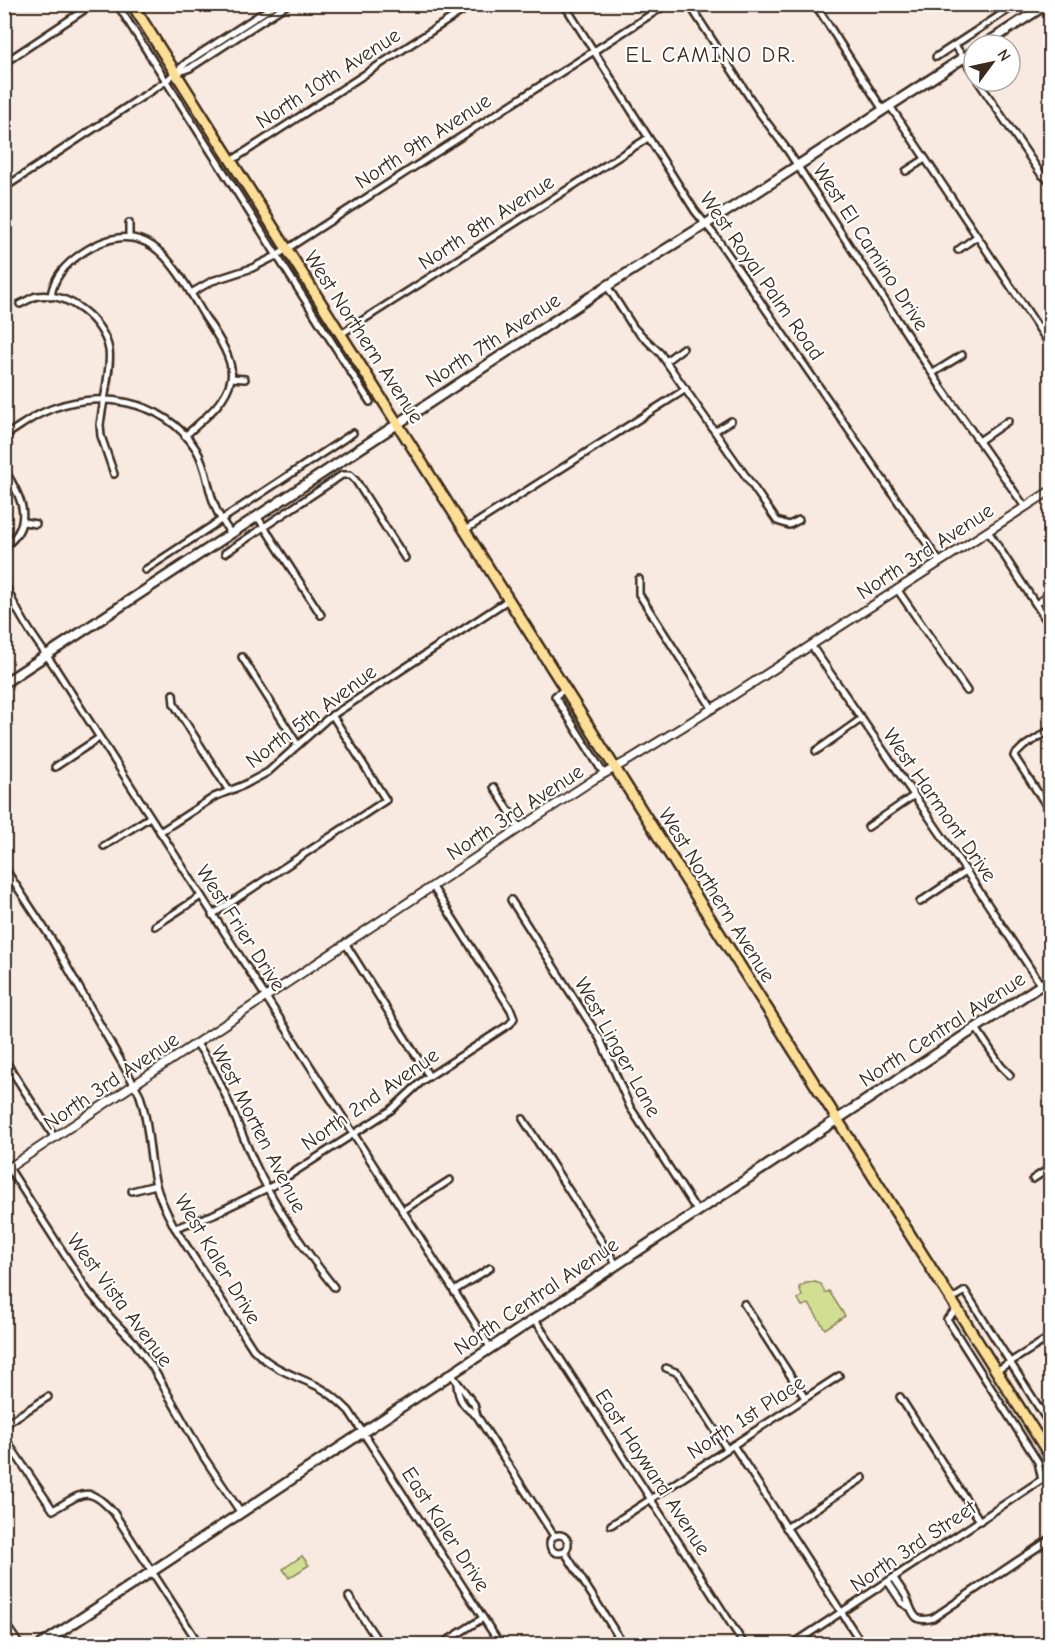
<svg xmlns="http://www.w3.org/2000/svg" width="1055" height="1649" font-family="'Comic Neue',sans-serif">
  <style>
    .green { fill: #d2de91; stroke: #868458; stroke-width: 1.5 }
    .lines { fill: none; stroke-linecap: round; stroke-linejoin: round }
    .minor-casing { stroke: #3b2a1e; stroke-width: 10 }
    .tertiary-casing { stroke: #3b2a1e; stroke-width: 11 }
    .secondary-casing { stroke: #3b2a1e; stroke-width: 13 }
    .primary-casing { stroke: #3b2a1e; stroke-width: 14 }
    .minor { stroke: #fff; stroke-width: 5 }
    .tertiary { stroke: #fff; stroke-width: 7 }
    .secondary { stroke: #fff; stroke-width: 8 }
    .primary { stroke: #fcde96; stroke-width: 9 }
    .labels { text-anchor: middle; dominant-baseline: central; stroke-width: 4.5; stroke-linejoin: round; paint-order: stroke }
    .street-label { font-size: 21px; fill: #3b2a1e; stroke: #fff }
    .neighbourhood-label { font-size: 22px; letter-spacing: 1.5px; fill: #3b2a1e; stroke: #fff }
  </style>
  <rect width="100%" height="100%" fill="#f8eae0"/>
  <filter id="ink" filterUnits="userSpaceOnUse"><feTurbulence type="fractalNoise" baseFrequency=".0167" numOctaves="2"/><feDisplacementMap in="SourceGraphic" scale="12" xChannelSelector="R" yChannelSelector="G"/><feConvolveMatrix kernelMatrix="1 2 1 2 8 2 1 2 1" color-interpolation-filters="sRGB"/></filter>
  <g filter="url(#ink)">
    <!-- green -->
    <g class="green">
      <path d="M815 1282 821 1284 825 1293 829 1291 845 1316 825 1329 809 1304 802 1306 798 1299 802 1296 799 1287 806 1283Z"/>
      <path d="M302 1556 309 1565 289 1578 283 1569Z"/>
    </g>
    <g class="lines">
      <!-- minor casing -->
      <g class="minor-casing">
        <g id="minor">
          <path d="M117 4 370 402"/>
          <path d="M564 4 695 211 716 237 939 561"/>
          <path d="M689 4 759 112 788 151 941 387 1025 507"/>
          <path d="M815 4 883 110"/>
          <path d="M955 45 974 74"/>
          <path d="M936 57 1017 4"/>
          <path d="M4 63 93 4"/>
          <path d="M177 73 190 68 288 4"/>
          <path d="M978 81 1041 174 1050 181"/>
          <path d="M890 106 1050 345"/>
          <path d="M231 161 473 4"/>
          <path d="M906 171 925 159"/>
          <path d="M4 188 166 81 187 62 276 4"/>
          <path d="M129 223V237"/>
          <path d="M958 250 976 237"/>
          <path d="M607 286 634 328 660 353 777 521 789 525 799 520"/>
          <path d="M191 293 212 281 252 268 276 256 667 4"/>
          <path d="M51 297C53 277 66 264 82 253 149 209 175 267 205 317 215 332 235 360 231 379 226 403 202 420 185 436"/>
          <path d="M20 304C25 302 32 297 37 296 68 291 104 321 109 350 112 365 102 407 100 425L101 436 114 474"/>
          <path d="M341 334 648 138"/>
          <path d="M666 361 683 348"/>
          <path d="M933 373 962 355"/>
          <path d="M232 378 245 379"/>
          <path d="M715 431 731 421"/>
          <path d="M4 436C18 428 30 418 44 412 96 388 164 399 196 449 207 467 207 487 215 506 218 516 225 525 231 534"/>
          <path d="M979 441 1008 421"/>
          <path d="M4 469C21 496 36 524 4 547"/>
          <path d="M257 516 321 615"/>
          <path d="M24 522 36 524"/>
          <path d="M465 530 686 389"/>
          <path d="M988 531 1050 626"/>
          <path d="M225 553 342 475H350L356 481 405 558"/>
          <path d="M145 570 353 433"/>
          <path d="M639 579V594L712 708"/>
          <path d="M4 581C16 613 35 639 54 666L490 1347"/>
          <path d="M897 589 967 691"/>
          <path d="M1036 604 1050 594"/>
          <path d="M811 645 966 871 1041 985"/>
          <path d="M242 657 298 745"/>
          <path d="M565 689 555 696 604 774"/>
          <path d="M173 694 174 704 229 791"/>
          <path d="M1050 730 1023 747 1014 756 1050 811"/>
          <path d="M816 751 861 719"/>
          <path d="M55 767 99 738"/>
          <path d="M494 787 520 828"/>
          <path d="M868 827 913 796"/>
          <path d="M160 832 214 797 244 785 268 772 327 719 508 600"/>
          <path d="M104 846 150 817"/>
          <path d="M4 867 52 940 139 1093C150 1123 148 1155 156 1185 160 1201 168 1215 175 1228L253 1349C273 1370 294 1375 319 1387 330 1393 340 1402 349 1411L500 1644"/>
          <path d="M511 900 600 1039 630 1107 697 1211"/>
          <path d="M920 902 966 871"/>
          <path d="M212 915 386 800 332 715"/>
          <path d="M155 926 201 896"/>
          <path d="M345 943 429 1076"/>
          <path d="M976 1028 1001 1066 1010 1075"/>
          <path d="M197 1044C223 1080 236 1123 255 1164 276 1208 303 1248 334 1287"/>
          <path d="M4 1059 55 1138"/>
          <path d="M523 1119 616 1264"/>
          <path d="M9 1168 88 1291 111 1318 134 1342 153 1368 203 1456 241 1513"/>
          <path d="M1033 1179 1050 1168"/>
          <path d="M132 1191 156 1185"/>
          <path d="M402 1211 450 1180"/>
          <path d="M175 1228 212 1215 274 1185 391 1110 422 1081 510 1024 514 1018 511 1010 433 887"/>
          <path d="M454 1291 490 1268"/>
          <path d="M951 1300 965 1291 1050 1425"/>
          <path d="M744 1304 805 1398"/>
          <path d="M957 1309 947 1319 1038 1462 1042 1480"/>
          <path d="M534 1318 744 1644"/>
          <path d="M666 1368 678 1373 727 1449"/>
          <path d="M996 1371 1050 1337"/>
          <path d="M451 1374 474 1404 477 1416"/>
          <path d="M457 1384C458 1400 464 1407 477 1416L554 1536"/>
          <path d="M900 1397 980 1521"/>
          <path d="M4 1425 48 1397"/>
          <path d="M4 1437 53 1510C83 1493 88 1484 114 1513L199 1644"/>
          <path d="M733 1445 862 1644"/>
          <path d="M611 1525 839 1376"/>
          <path d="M786 1528 863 1478"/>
          <circle cx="559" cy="1544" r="9"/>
          <path d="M564 1551 623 1644"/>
          <path d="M894 1578C898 1585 904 1592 907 1599 913 1612 913 1624 933 1618L1050 1539"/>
          <path d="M888 1582 902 1603 909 1607"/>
          <path d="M349 1597 380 1644"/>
          <path d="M4 1622 19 1644"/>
          <path d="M442 1644 483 1618"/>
          <path d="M793 1644 1050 1474"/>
        </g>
      </g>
      <!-- tertiary casing -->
      <g class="tertiary-casing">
        <path id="tertiary" d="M4 1171 520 828 593 780 629 760 723 702 1050 491"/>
      </g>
      <!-- secondary casing -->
      <g class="secondary-casing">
        <g id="secondary">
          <path d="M984 45 1047 4"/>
          <path d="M4 683 607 286 754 194 974 51"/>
          <path d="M42 1644 1050 979"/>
        </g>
      </g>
      <!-- primary casing -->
      <g class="primary-casing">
        <path id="primary" d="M132 4 1050 1456"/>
      </g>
      <!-- minor -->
      <use href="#minor" class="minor"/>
      <!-- tertiary -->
      <use href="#tertiary" class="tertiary"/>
      <!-- secondary -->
      <use href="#secondary" class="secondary"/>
      <!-- primary -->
      <use href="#primary" class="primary"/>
    </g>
  </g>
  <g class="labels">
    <!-- street labels -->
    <g class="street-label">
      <text transform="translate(328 78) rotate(-33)">North 10th Avenue</text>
      <text transform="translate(423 141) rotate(-33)">North 9th Avenue</text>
      <text transform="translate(486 222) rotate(-33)">North 8th Avenue</text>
      <text transform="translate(871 247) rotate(57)">West El Camino Drive</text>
      <text transform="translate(762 276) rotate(55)">West Royal Palm Road</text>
      <text transform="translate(364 337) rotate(57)">West Northern Avenue</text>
      <text transform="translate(493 340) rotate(-33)">North 7th Avenue</text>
      <text transform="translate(925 551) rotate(-33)">North 3rd Avenue</text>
      <text transform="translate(311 716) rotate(-37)">North 5th Avenue</text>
      <text transform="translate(940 805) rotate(55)">West Harmont Drive</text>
      <text transform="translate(515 812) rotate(-33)">North 3rd Avenue</text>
      <text transform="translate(717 895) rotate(58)">West Northern Avenue</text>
      <text transform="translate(241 928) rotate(57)">West Frier Drive</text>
      <text transform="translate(942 1029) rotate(-33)">North Central Avenue</text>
      <text transform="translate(618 1047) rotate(61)">West Linger Lane</text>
      <text transform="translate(111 1081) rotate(-34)">North 3rd Avenue</text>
      <text transform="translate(370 1099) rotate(-35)">North 2nd Avenue</text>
      <text transform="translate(259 1129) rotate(63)">West Morten Avenue</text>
      <text transform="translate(218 1259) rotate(59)">West Kaler Drive</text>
      <text transform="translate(536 1296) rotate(-34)">North Central Avenue</text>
      <text transform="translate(120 1300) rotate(53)">West Vista Avenue</text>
      <text transform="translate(746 1417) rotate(-33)">North 1st Place</text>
      <text transform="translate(653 1472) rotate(57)">East Hayward Avenue</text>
      <text transform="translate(446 1529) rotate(57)">East Kaler Drive</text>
      <text transform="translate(913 1546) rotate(-34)">North 3rd Street</text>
    </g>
    <!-- neighbourhood labels -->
    <g class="neighbourhood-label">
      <text x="711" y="55">EL CAMINO DR.</text>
    </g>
  </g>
  <!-- margin -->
  <rect width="1055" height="1649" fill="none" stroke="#fff" stroke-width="24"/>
  <rect x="12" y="12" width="1031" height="1625" fill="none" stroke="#3b2a1e" stroke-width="2" filter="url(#ink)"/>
  <!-- north arrow -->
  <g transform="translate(992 63) rotate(57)"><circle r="28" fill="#ffffff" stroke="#b1aaa5" stroke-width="1.5"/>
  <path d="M0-4.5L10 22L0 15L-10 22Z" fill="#3b2a1e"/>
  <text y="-9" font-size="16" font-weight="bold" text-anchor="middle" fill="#3b2a1e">N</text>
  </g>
</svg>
